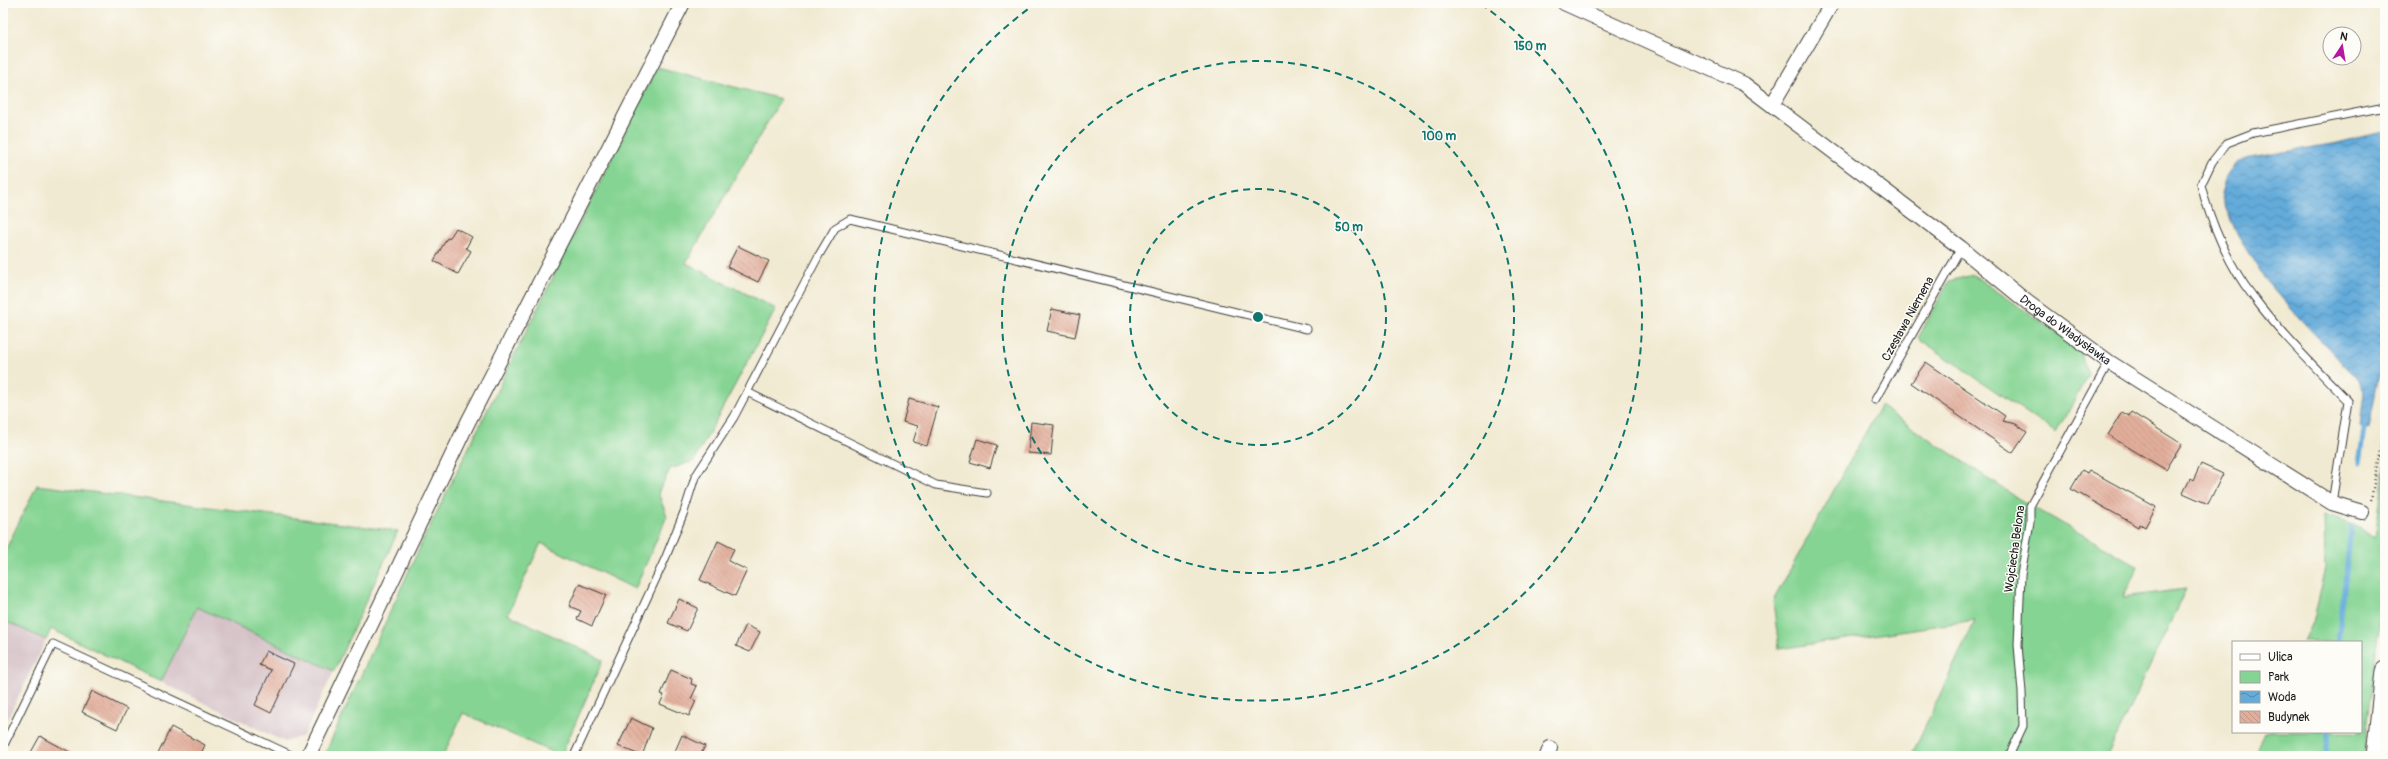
<svg xmlns="http://www.w3.org/2000/svg" width="2388" height="759" font-family="Pangolin,sans-serif">
  <style>
    .industrial { fill: #d2bec4 }
    .green { fill: #85d493; stroke: #507858 }
    .water { fill: url(#water-waves); stroke: #40647b }
    .lines { fill: none; stroke-linecap: round; stroke-linejoin: round }
    .stream { stroke: #64abda; stroke-width: 5 }
    .building { fill: url(#building-back-hatch) }
    .lane-casing { stroke: #3c3b37; stroke-width: 9 }
    .street-casing { stroke: #3c3b37; stroke-width: 16 }
    .secondary-casing { stroke: #3c3b37; stroke-width: 21 }
    .path { stroke: #3c3b37; stroke-width: 2.5; stroke-dasharray: 1 3; stroke-linecap: butt }
    .lane { stroke: #fff; stroke-width: 7 }
    .street { stroke: #fff; stroke-width: 14 }
    .secondary { stroke: #fff; stroke-width: 19 }
    .ring { fill: none; stroke: #0f766e; stroke-width: 2; stroke-dasharray: 7 5 }
    .labels { text-anchor: middle; dominant-baseline: central; stroke-width: 3; stroke-linejoin: round; paint-order: stroke }
    .street-label { font-size: 12px; fill: #1c1c1c; stroke: #fdfcf7 }
    .centre { fill: #0f766e; stroke: #fdfcf7; stroke-width: 2 }
    .ring-label { font-size: 12px; text-anchor: middle; font-weight: bold; fill: #0f766e; stroke: #fdfcf7; stroke-width: 3; stroke-linejoin: round; paint-order: stroke }
  </style>
  <defs>
    <pattern id="water-waves" width="16" height="10" patternUnits="userSpaceOnUse"><rect width="16" height="10" fill="#64abda"/><path d="M0 5q4-4 8 0t8 0" fill="none" stroke="#528ab0"/></pattern>
    <pattern id="building-back-hatch" width="6" height="6" patternUnits="userSpaceOnUse"><rect width="6" height="6" fill="#e2ae9b"/><path d="M-1 5l2 2M0 0l6 6M5-1l2 2" fill="none" stroke="#c19585"/></pattern>
  </defs>
  <rect width="100%" height="100%" fill="#fdfcf7"/>
  <filter id="ink" filterUnits="userSpaceOnUse"><feTurbulence type="fractalNoise" baseFrequency=".025" numOctaves="2"/><feDisplacementMap in="SourceGraphic" scale="8" xChannelSelector="R" yChannelSelector="G"/><feConvolveMatrix kernelMatrix="1 2 1 2 8 2 1 2 1" color-interpolation-filters="sRGB"/></filter>
  <filter id="wash" filterUnits="userSpaceOnUse"><feTurbulence type="fractalNoise" baseFrequency=".012" numOctaves="4" result="noise"/><feDisplacementMap in="SourceGraphic" scale="16" xChannelSelector="R" yChannelSelector="G"/><feGaussianBlur stdDeviation="0.9" result="paint"/><feColorMatrix in="noise" values="0 0 0 0 0 0 0 0 0 0 0 0 0 0 0 0 0 1.4 0 .05"/><feComposite in="paint" operator="in"/></filter>
  <g filter="url(#wash)">
    <rect width="100%" height="100%" fill="#f1ead2"/>
    <!-- industrial -->
    <g class="industrial">
      <path d="M197 607 334 671 303 736 285 742 161 682Z"/>
      <path d="M3 620 46 640 3 728Z"/>
    </g>
    <!-- green -->
    <g class="green">
      <path d="M657 67 781 99 686 263 776 309 694 461 670 469 658 493 667 516 635 589 541 543 508 614 603 660 561 756 463 713 443 756H324L424 538Z"/>
      <path d="M1973 275 2079 347 2088 375 2056 433 1918 338 1949 281Z"/>
      <path d="M1880 406 2019 499 2138 566 2124 597 2186 589 2107 756H1911L1975 620 1779 649 1773 601Z"/>
      <path d="M2385 465V573L2364 756H2255L2265 732H2361V642H2304L2313 622 2325 573 2324 515 2353 525 2375 537Z"/>
      <path d="M37 485 398 531 334 671 197 607 161 682 51 629 46 640 3 620V555Z"/>
    </g>
    <!-- water -->
    <path class="water" d="M2385 131V324L2382 341V358L2369 428 2364 430 2360 427 2364 391 2357 378 2301 320 2264 278 2238 236 2226 209 2221 194 2225 179 2236 163 2250 158 2337 143Z"/>
    <g class="lines">
      <!-- stream -->
      <g class="stream">
        <path d="M2359 463 2364 430"/>
        <path d="M2338 642 2351 528"/>
        <path d="M2326 756 2329 732"/>
      </g>
    </g>
    <g id="blocks">
      <!-- building -->
      <g class="building">
        <path d="M456 228 472 237 466 248 471 251 458 274 434 261 447 238 449 239Z"/>
        <path d="M738 246 769 261 758 282 727 267Z"/>
        <path d="M1052 309 1080 315 1075 337 1047 331Z"/>
        <path d="M1926 362 2005 416 2002 421 2016 424 2027 432 2013 453 1911 383Z"/>
        <path d="M909 399 938 407 927 446 913 442 918 426 903 422Z"/>
        <path d="M2122 412 2129 416 2131 412 2182 444 2166 470 2108 435Z"/>
        <path d="M1031 422 1054 425 1051 455 1028 453Z"/>
        <path d="M977 439 997 445 990 468 970 462Z"/>
        <path d="M2201 464 2223 474 2208 504 2183 493 2190 479 2193 481Z"/>
        <path d="M2082 470 2087 473 2089 470 2156 507 2145 527 2140 524 2139 527 2071 489Z"/>
        <path d="M718 541 734 549 728 561 747 570 735 596 700 580Z"/>
        <path d="M579 584 606 595 592 626 577 619 581 611 569 606Z"/>
        <path d="M679 599 698 608 687 631 668 623Z"/>
        <path d="M746 625 760 632 750 652 736 646Z"/>
        <path d="M266 651 294 664 271 713 255 705 271 670 259 665Z"/>
        <path d="M671 670 692 679 691 684 697 686 691 699 696 701 689 716 660 704 664 695 661 694Z"/>
        <path d="M92 691 127 709 117 729 82 712Z"/>
        <path d="M631 718 652 728 642 756 618 746Z"/>
        <path d="M171 727 205 745 200 756H157Z"/>
        <path d="M682 735 705 746 700 756H673Z"/>
        <path d="M40 736 77 756H29Z"/>
      </g>
    </g>
  </g>
  <g filter="url(#ink)">
    <use href="#blocks" fill-opacity="0" stroke="#3c3b37" stroke-width="1"/>
    <g class="lines">
      <!-- lane casing -->
      <g class="lane-casing">
        <g id="lane">
          <path d="M747 392 936 485 987 493"/>
          <path d="M1875 400 1961 248"/>
          <path d="M2332 503 2348 401C2315 367 2280 333 2252 295 2229 266 2210 221 2201 185L2212 162 2227 143 2253 133 2385 107"/>
          <path d="M3 747 53 644 293 756"/>
          <path d="M574 756 665 559 684 512 695 477 734 417 819 255 835 228 850 219 1307 329"/>
          <path d="M2009 756 2023 726 2022 692 2018 645 2021 575 2030 522V506L2109 362"/>
        </g>
      </g>
      <!-- street casing -->
      <g class="street-casing">
        <g id="street">
          <path id="s1" d="M1564 3 1744 84 1961 248 2027 302 2109 362 2332 503 2362 512"/>
          <path d="M1772 105 1832 3"/>
          <path d="M308 756 468 422 683 3"/>
          <path d="M1547 756 1550 748"/>
        </g>
      </g>
      <!-- secondary casing -->
      <g class="secondary-casing">
        <path id="secondary" d="M2376 756 2385 671"/>
      </g>
      <!-- path -->
      <path class="path" d="M2371 500 2385 422"/>
      <!-- lane -->
      <use href="#lane" class="lane"/>
      <!-- street -->
      <use href="#street" class="street"/>
      <!-- secondary -->
      <use href="#secondary" class="secondary"/>
    </g>
  </g>
  <!-- distance rings -->
  <g class="ring">
    <circle cx="1258" cy="317" r="128"/>
    <circle cx="1258" cy="317" r="256"/>
    <path d="M1481 4A384 384 0 1 1 1035 4"/>
  </g>
  <g class="labels">
    <!-- street labels -->
    <g class="street-label">
      <text transform="translate(1908 319) rotate(-61)">Czesława Niemena</text>
      <text stroke="none"><textPath href="#s1" startOffset="602">Droga do Władysławka</textPath></text>
      <text transform="translate(2015 549) rotate(-82)">Wojciecha Belona</text>
    </g>
  </g>
  <circle cx="1258" cy="317" r="6" class="centre"/>
  <g class="ring-label">
    <text x="1530" y="50">150 m</text>
    <text x="1439" y="140">100 m</text>
    <text x="1349" y="231">50 m</text>
  </g>
  <!-- margin -->
  <rect width="2388" height="759" fill="none" stroke="#fdfcf7" stroke-width="16"/>
  <!-- legend -->
  <rect x="2232" y="641" width="130" height="92" fill="#fdfcf7" stroke="#a3a29f"/>
  <rect x="2240" y="654" width="20" height="6" fill="#ffffff" stroke="#a3a29f"/>
  <text x="2268" y="661" font-size="12" fill="#1c1c1c">Ulica</text>
  <rect x="2240" y="671" width="20" height="12" fill="#85d493" stroke="#a3a29f"/>
  <text x="2268" y="681" font-size="12" fill="#1c1c1c">Park</text>
  <rect x="2240" y="691" width="20" height="12" fill="url(#water-waves)" stroke="#a3a29f"/>
  <text x="2268" y="701" font-size="12" fill="#1c1c1c">Woda</text>
  <rect x="2240" y="711" width="20" height="12" fill="url(#building-back-hatch)" stroke="#a3a29f"/>
  <text x="2268" y="721" font-size="12" fill="#1c1c1c">Budynek</text>
  <!-- north arrow -->
  <g transform="translate(2342 46) rotate(12)"><circle r="19" fill="#fdfcf7" stroke="#a3a29f"/>
  <path d="M0-3L7 15L0 10L-7 15Z" fill="#b5179e"/>
  <text y="-6" font-size="11" font-weight="bold" text-anchor="middle" fill="#1c1c1c">N</text>
  </g>
</svg>
